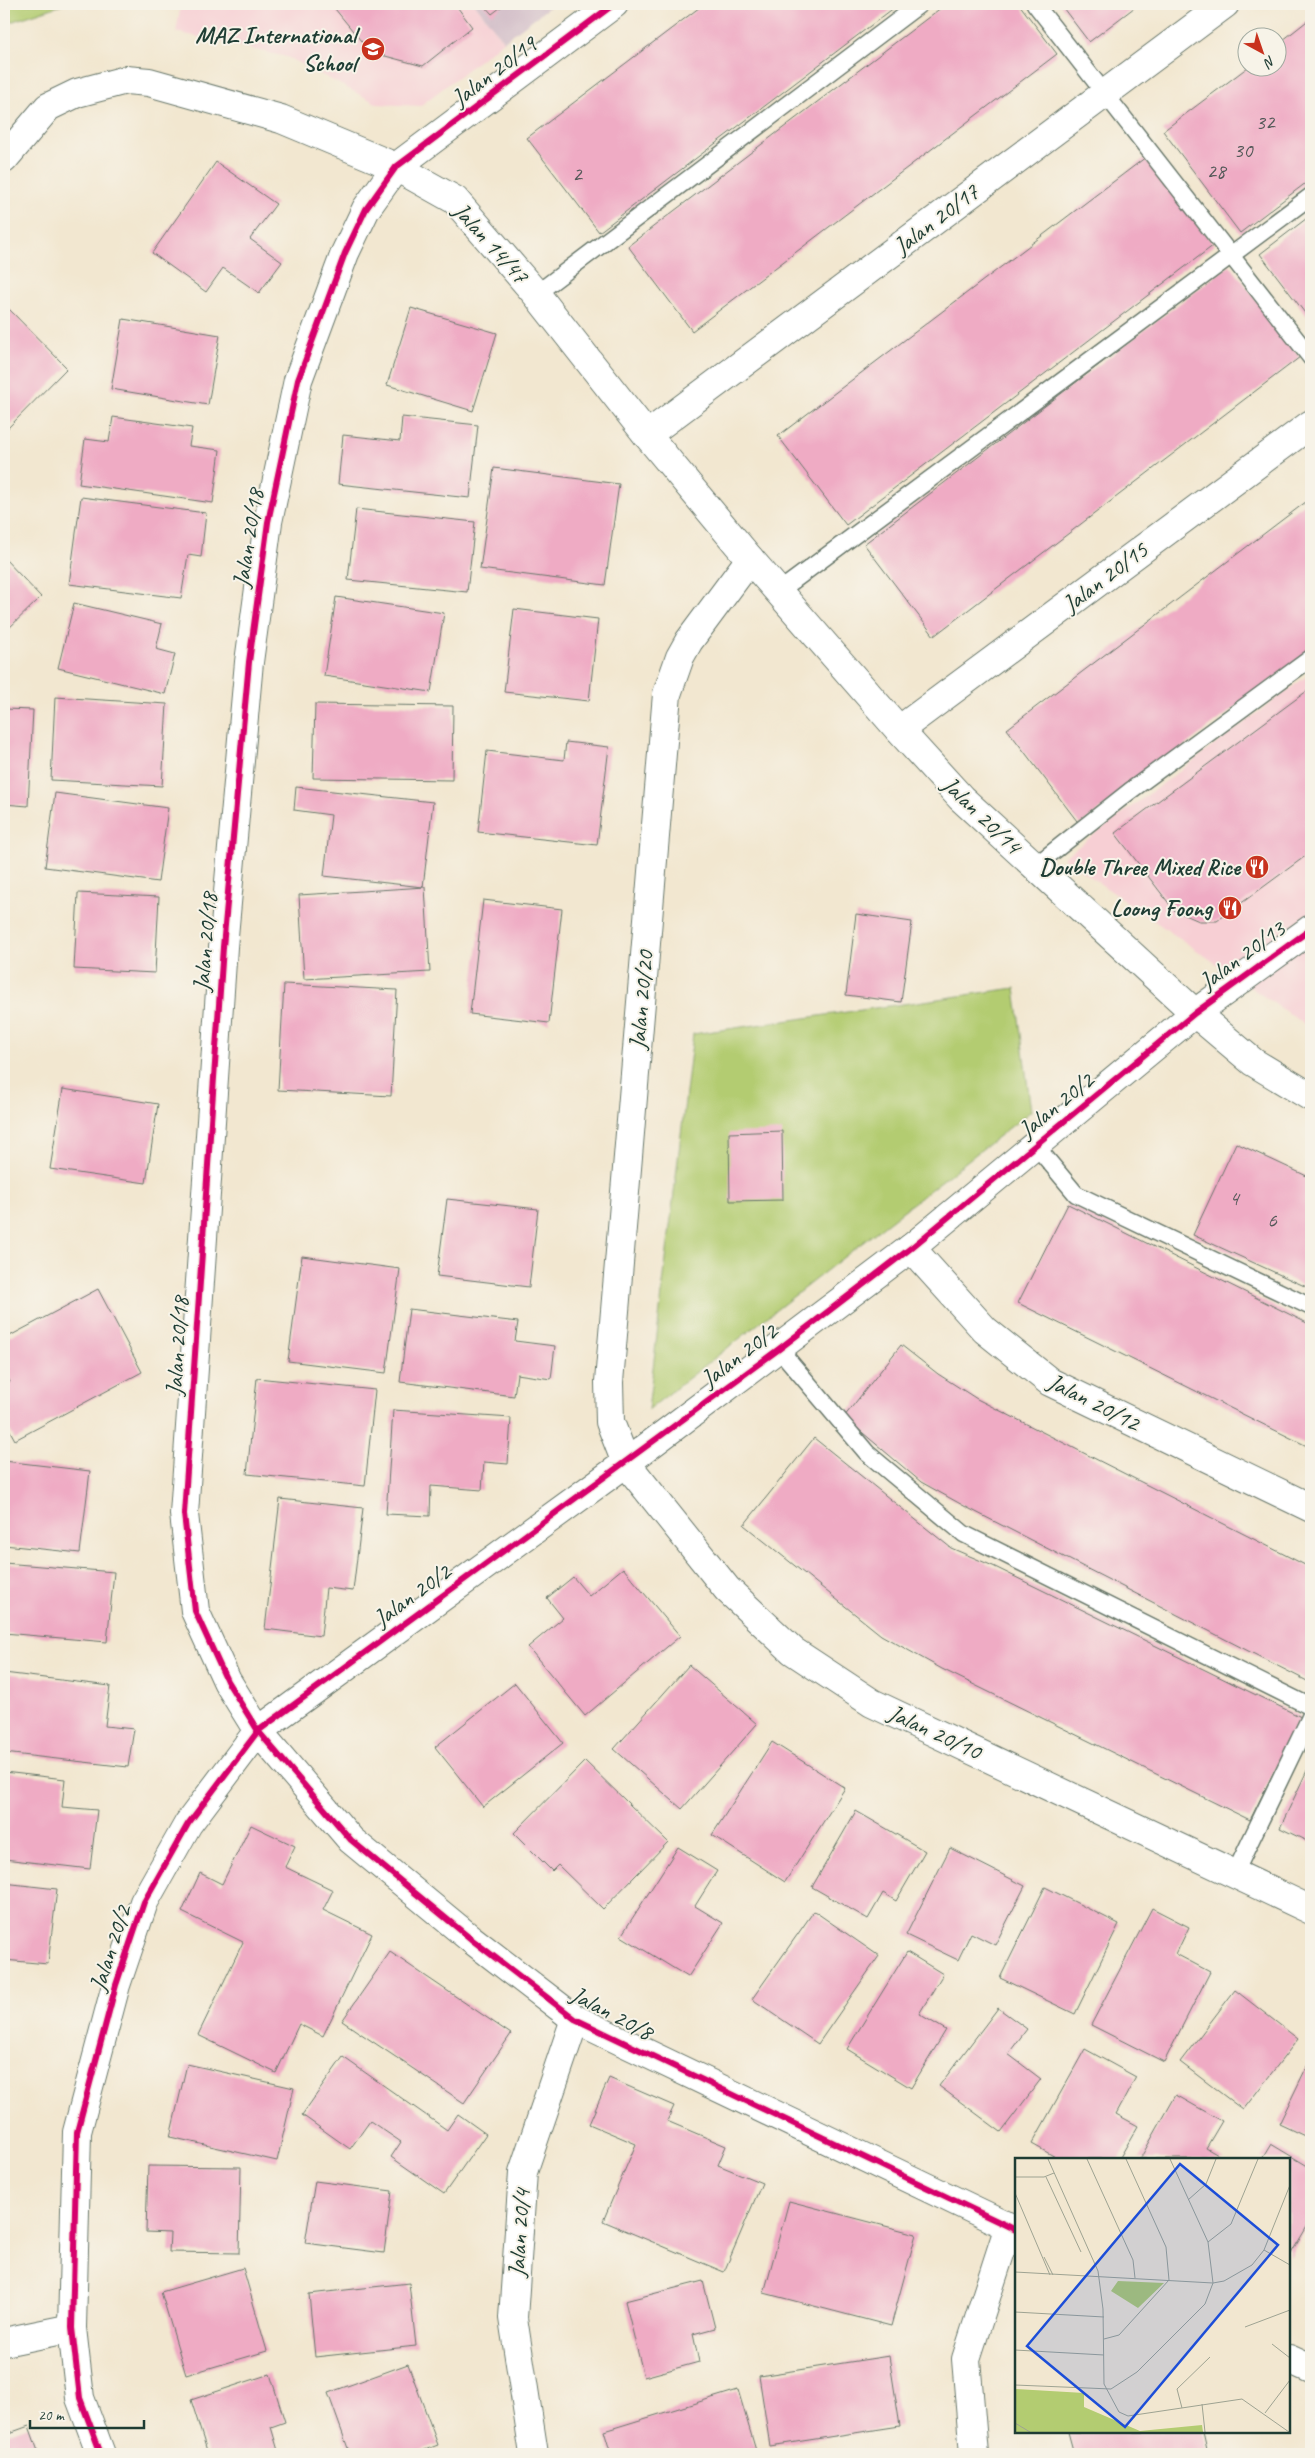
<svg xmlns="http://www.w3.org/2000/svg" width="1315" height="2458" font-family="Caveat,sans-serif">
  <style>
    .built { fill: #f7cfd4 }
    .industrial { fill: #d2bdc8 }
    .green { fill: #b3cc71; stroke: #698452 }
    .building { fill: #efabc4 }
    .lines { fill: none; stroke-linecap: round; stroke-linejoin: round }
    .lane-casing { stroke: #69786b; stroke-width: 19 }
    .street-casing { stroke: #69786b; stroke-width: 30 }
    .secondary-casing { stroke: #69786b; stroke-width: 30 }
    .lane { stroke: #fff; stroke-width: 16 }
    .street { stroke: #fff; stroke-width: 28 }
    .secondary { stroke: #fff; stroke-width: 28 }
    .cycleway-casing { stroke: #f7f3e8; stroke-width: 9 }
    .cycleway { stroke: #d6006c; stroke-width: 6 }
    .labels { text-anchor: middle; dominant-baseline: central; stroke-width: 4; stroke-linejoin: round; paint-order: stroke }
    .number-label { font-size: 21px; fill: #535858 }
    .poi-label { font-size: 24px; font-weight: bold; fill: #1f3d34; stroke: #f7f3e8; text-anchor: end }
    .street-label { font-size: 24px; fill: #1f3d34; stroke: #f7f3e8 }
    .inset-road { fill: none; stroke: #9ea392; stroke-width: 1 }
    .view { fill: #1d4ed8; fill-opacity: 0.15; stroke: #1d4ed8; stroke-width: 2.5 }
    .inset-edge { fill: none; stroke: #1f3d34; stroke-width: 2.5 }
  </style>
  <rect width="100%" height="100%" fill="#f7f3e8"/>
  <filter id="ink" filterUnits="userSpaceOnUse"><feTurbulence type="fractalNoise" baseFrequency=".02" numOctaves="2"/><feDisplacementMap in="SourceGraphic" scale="10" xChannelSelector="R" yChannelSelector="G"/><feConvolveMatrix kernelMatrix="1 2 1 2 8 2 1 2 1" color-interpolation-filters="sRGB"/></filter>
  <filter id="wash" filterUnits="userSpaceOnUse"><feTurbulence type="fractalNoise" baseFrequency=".0096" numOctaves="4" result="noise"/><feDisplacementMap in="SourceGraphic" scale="20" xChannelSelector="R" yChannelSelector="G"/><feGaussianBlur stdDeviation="1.12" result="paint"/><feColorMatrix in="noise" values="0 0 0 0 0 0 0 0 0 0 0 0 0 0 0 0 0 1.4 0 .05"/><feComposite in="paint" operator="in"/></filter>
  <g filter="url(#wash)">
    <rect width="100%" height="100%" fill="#f2e7d0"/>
    <!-- built -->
    <g class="built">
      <path d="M181 4H475L504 41 420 106 378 104 287 57 176 32Z"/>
      <path d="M1311 673V1029L1063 858Z"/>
    </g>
    <!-- industrial -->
    <path class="industrial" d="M475 4H553L504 41Z"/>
    <!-- green -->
    <g class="green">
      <path d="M4 4H65L4 24Z"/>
      <path d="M1015 988 1031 1111 648 1410 693 1034Z"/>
    </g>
    <g id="blocks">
      <!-- building -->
      <g class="building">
        <path d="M331 4H455L472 27 423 66 370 52Z"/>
        <path d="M483 4H505L492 14Z"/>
        <path d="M704 4H899L599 232 527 138Z"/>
        <path d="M946 4H1019L1057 54 692 331 628 246Z"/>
        <path d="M1060 4H1139L1089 42Z"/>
        <path d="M1311 18V179L1240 233 1163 131 1248 67 1278 68V44Z"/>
        <path d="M1146 157 1214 245 846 525 778 436Z"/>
        <path d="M216 162 276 204 250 239 282 262 259 293 223 268 206 292 152 253Z"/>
        <path d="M1311 215V321L1260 254Z"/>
        <path d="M1230 265 1300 357 934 636 864 544Z"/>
        <path d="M4 304 67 368 4 432Z"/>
        <path d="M411 308 497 333 473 411 387 385Z"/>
        <path d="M123 319 220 335 208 405 111 389Z"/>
        <path d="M113 417 192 428 189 446 220 450 213 503 79 484 85 439 109 442Z"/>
        <path d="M402 417 478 425 470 498 338 484 343 435 400 441Z"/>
        <path d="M494 468 619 484 605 585 480 569Z"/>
        <path d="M81 497 206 513 201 557 188 555 181 598 69 584Z"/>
        <path d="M1311 498V650L1080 825 1007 729Z"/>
        <path d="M356 509 475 522 467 592 348 580Z"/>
        <path d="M4 558 41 597 4 633Z"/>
        <path d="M336 597 444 613 431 692 324 676Z"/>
        <path d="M74 603 162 624 156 649 175 654 165 694 58 668Z"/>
        <path d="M514 609 598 619 589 701 504 692Z"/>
        <path d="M1311 688V852L1217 921H1199L1174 910 1115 833Z"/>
        <path d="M55 697 167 704 162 786 51 780Z"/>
        <path d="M315 704 453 706 452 780 313 778Z"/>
        <path d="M4 709 33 710 28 806 4 804Z"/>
        <path d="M566 742 609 747 597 845 478 832 487 751 564 760Z"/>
        <path d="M296 787 433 802 423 887 324 876 331 815 294 810Z"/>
        <path d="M55 793 168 808 158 882 45 867Z"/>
        <path d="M425 887 430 972 304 979 299 895Z"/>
        <path d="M78 893 159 897 155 973 74 969Z"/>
        <path d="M483 900 562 909 549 1023 470 1014Z"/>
        <path d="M856 914 912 922 901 1002 846 995Z"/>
        <path d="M284 984 397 990 391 1096 278 1090Z"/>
        <path d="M63 1089 158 1104 146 1183 50 1169Z"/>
        <path d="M782 1131 783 1200 730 1201 729 1133Z"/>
        <path d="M1236 1143 1311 1178V1289L1193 1235Z"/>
        <path d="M447 1199 538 1209 529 1287 437 1276Z"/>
        <path d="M1068 1204 1311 1325V1448L1018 1303Z"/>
        <path d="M302 1256 400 1269 386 1373 288 1361Z"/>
        <path d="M98 1289 142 1372 15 1440 4 1420V1386L10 1382 4 1370V1339Z"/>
        <path d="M409 1309 518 1322 515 1341 555 1346 551 1379 517 1374 514 1396 400 1382Z"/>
        <path d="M901 1345 938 1374 977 1399 1311 1568V1683L966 1507 921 1482 844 1417Z"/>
        <path d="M257 1378 375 1390 365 1486 247 1474Z"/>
        <path d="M393 1410 511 1418 508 1464 484 1462 482 1490 431 1486 430 1516 386 1514Z"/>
        <path d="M814 1438 951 1548 993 1566 1301 1717 1250 1820 942 1669 881 1635 744 1525Z"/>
        <path d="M4 1461 90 1471 80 1553 4 1545Z"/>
        <path d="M280 1499 363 1508 353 1591 326 1588 321 1636 265 1629Z"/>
        <path d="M4 1563 114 1572 107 1642 4 1633Z"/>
        <path d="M623 1568 680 1636 585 1716 528 1647 563 1618 547 1598 573 1577 589 1596Z"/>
        <path d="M689 1665 757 1724 682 1809 614 1749Z"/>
        <path d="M4 1673 110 1686 105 1726 134 1729 128 1767 4 1753Z"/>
        <path d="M515 1683 563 1743 483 1807 435 1747Z"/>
        <path d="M772 1742 845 1788 785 1882 712 1835Z"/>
        <path d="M585 1761 668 1842 603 1909 558 1865 552 1871 514 1833Z"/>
        <path d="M1311 1762V1843L1280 1828Z"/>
        <path d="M4 1772 65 1779 62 1807 97 1810 90 1869 4 1859Z"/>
        <path d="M856 1811 925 1851 896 1901 883 1893 868 1919 812 1887Z"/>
        <path d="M251 1825 295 1846 285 1867 333 1890 323 1910 372 1934 323 2036 299 2024 276 2073 198 2035 243 1942 182 1912 200 1873 222 1884Z"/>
        <path d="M678 1847 717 1871 695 1906 723 1923 688 1977 621 1936Z"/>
        <path d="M950 1848 1025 1886 995 1945 971 1933 958 1960 906 1935Z"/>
        <path d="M4 1883 57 1889 48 1964 4 1960Z"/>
        <path d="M1045 1887 1119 1924 1075 2014 1000 1978Z"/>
        <path d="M1152 1908 1189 1927 1176 1954 1210 1972 1164 2062 1091 2025Z"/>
        <path d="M814 1911 879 1956 818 2044 752 1999Z"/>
        <path d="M390 1952 511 2034 464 2103 342 2021Z"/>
        <path d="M907 1952 943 1974 919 2014 946 2030 911 2088 847 2049Z"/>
        <path d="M4 1979H6L5 1994H4Z"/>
        <path d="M1235 1990 1298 2039 1243 2110 1180 2062Z"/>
        <path d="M998 2008 1027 2029 1008 2054 1041 2079 1001 2132 939 2086Z"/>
        <path d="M1085 2049 1136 2077 1116 2114 1138 2126 1119 2159H1059L1032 2144Z"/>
        <path d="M343 2057 447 2130 458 2114 486 2134 444 2194 391 2157 401 2142 370 2121 350 2149 302 2115Z"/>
        <path d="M1311 2058V2139L1279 2124Z"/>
        <path d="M187 2064 294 2088 277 2161 170 2137Z"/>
        <path d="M609 2078 674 2106 667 2121 726 2146 718 2165 762 2183 724 2272 603 2221 636 2144 589 2124Z"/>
        <path d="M1176 2095 1222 2121 1206 2148 1225 2159H1140Z"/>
        <path d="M1271 2144 1311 2168V2220L1289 2257V2159H1262Z"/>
        <path d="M148 2166 241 2167 239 2253 169 2252 170 2233 146 2232Z"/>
        <path d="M315 2181 392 2191 384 2253 305 2243Z"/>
        <path d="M789 2201 916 2234 891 2326 764 2293Z"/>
        <path d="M243 2268 267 2351 186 2375 161 2292Z"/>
        <path d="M703 2281 715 2328 693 2334 699 2362 644 2377 625 2301Z"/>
        <path d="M409 2283 416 2346 315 2357 309 2294Z"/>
        <path d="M889 2356 900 2426 770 2446 759 2376Z"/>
        <path d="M408 2364 438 2445 414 2454H350L328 2393Z"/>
        <path d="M270 2374 285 2422 271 2427 279 2454H208L191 2400Z"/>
        <path d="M738 2390 757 2454H611L604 2431Z"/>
        <path d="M29 2426 39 2454H4V2435Z"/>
        <path d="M1068 2432H1203L1208 2454H1074Z"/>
      </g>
    </g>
  </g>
  <g filter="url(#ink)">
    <use href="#blocks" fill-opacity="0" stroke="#69786b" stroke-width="1"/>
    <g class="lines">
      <!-- lane casing -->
      <g class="lane-casing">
        <g id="lane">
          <path d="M1035 4 1311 358"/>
          <path d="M536 294 920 4"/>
          <path d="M778 592 1311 196"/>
          <path d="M1035 866 1130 791 1311 658"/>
          <path d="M1036 1146 1076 1194 1311 1307"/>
          <path d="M779 1349 867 1453 964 1534 1311 1707"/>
          <path d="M1235 1873 1311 1715"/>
        </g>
      </g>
      <!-- street casing -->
      <g class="street-casing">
        <g id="street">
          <path d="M614 4 396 167 366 209 345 253 298 380 268 522 249 662 223 947 184 1514 195 1611 227 1681 258 1731 351 1840 471 1939 575 2019 1016 2230"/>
          <path d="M647 435 1225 4"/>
          <path d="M750 559 689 641 680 657 667 694 609 1382 610 1422 626 1463 727 1589 793 1651 872 1703 1311 1910"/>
          <path d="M899 730 1311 424"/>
          <path d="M911 1248 985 1330 1050 1382 1311 1508"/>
          <path d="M4 2342 72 2328"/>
          <path d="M1289 2359 1311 2369"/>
          <path d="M101 2454 80 2398 72 2328 77 2132 116 1985 144 1902 188 1824 258 1731 626 1463 911 1248 1195 1013"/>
          <path d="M534 2454 513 2318 523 2172 575 2019"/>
          <path d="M974 2454 966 2359 1009 2226"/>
        </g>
      </g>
      <!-- secondary casing -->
      <g class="secondary-casing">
        <g id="secondary">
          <path d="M4 159 48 107 77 93 126 80 149 82 281 119 396 167 455 200 536 294 647 435 750 559 899 730 961 798 1195 1013 1253 1062 1311 1097"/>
          <path d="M1195 1013 1311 929"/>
        </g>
      </g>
      <!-- lane -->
      <use href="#lane" class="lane"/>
      <!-- street -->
      <use href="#street" class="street"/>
      <!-- secondary -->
      <use href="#secondary" class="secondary"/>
      <!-- cycleway casing -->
      <g class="cycleway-casing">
        <g id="cycleway">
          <path d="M614 4 396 167 366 209 345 253 298 380 268 522 249 662 223 947 184 1514 195 1611 227 1681 258 1731 351 1840 471 1939 575 2019 1016 2230"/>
          <path d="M101 2454 80 2398 72 2328 77 2132 116 1985 144 1902 188 1824 258 1731 779 1349 911 1248 1195 1013 1311 929"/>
        </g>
      </g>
      <!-- cycleway -->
      <use href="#cycleway" class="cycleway"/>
    </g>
  </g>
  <!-- icons -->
  <defs>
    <g id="school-disc" transform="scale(1.25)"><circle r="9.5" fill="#c8321e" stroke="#f7f3e8"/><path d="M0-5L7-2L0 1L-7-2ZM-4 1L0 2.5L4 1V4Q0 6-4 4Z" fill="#fff"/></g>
    <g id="restaurant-disc" transform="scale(1.25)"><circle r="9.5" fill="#c8321e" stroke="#f7f3e8"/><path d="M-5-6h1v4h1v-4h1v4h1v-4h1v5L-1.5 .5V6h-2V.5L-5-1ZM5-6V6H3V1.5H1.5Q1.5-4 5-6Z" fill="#fff"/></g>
  </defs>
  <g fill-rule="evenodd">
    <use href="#school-disc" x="373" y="49"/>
    <use href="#restaurant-disc" x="1257" y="867"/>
    <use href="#restaurant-disc" x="1230" y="908"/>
  </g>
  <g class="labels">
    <!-- number labels -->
    <g class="number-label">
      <text x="1265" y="122">32</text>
      <text x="1243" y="150">30</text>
      <text x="1216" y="171">28</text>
      <text x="577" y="174">2</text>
      <text x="1234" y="1198">4</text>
      <text x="1272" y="1220">6</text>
    </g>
    <!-- poi labels -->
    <g class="poi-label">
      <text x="356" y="35">MAZ International<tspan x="356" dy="28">School</tspan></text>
      <text x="1240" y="867">Double Three Mixed Rice</text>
      <text x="1212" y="908">Loong Foong</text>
    </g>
    <!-- street labels -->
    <g class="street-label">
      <text transform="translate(494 71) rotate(-37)">Jalan 20/19</text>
      <text transform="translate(936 219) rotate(-37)">Jalan 20/17</text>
      <text transform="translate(491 243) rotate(48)">Jalan 14/47</text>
      <text transform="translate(248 538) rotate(-81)">Jalan 20/18</text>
      <text transform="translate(1105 577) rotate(-37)">Jalan 20/15</text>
      <text transform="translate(982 815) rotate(44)">Jalan 20/14</text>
      <text transform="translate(205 942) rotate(-85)">Jalan 20/18</text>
      <text transform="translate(1242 955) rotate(-36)">Jalan 20/13</text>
      <text transform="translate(641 1000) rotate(-85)">Jalan 20/20</text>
      <text transform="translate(1056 1105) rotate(-39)">Jalan 20/2</text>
      <text transform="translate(177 1346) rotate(-86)">Jalan 20/18</text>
      <text transform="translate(739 1355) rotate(-37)">Jalan 20/2</text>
      <text transform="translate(1094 1402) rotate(27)">Jalan 20/12</text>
      <text transform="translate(412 1595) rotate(-36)">Jalan 20/2</text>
      <text transform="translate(935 1732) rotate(25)">Jalan 20/10</text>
      <text transform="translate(110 1948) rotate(-72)">Jalan 20/2</text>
      <text transform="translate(612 2013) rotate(28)">Jalan 20/8</text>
      <text transform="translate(519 2233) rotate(-86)">Jalan 20/4</text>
    </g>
  </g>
  <!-- overview -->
  <g transform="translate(1015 2158)">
    <rect width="275" height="275" fill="#f2e7d0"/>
    <path d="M103 123 149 125 123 150 96 133ZM0 231 69 235V249L125 273 187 267 188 274H0Z" fill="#b3cc71"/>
    <path class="inset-road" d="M33 1 83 113 88 151 89 226 104 254 113 258 227 241 274 274M72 1 118 102 120 120M0 19H29L39 15M31 19 66 94M0 35 35 117M173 42 191 26 201 1M193 84 216 66 243 1M249 92 275 107M29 99 38 117M0 114 198 125 209 123 237 107 249 92 275 27M0 154 89 159M230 169 275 152M89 181 104 177 154 122 151 89 111 1M257 186 275 200M0 192 89 197M0 227 96 231 122 214 190 146 198 125 193 84 155 1M187 246 190 274M167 250 162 231 195 199M250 255 275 222M0 265 15 274"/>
    <path class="view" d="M165 6 263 87 110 269 12 188Z"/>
    <rect width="275" height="275" class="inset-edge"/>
  </g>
  <!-- margin -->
  <rect width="1315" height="2458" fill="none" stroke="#f7f3e8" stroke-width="20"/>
  <!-- north arrow -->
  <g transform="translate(1262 52) rotate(140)"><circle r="24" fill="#f7f3e8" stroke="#a1aaa0"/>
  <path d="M0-4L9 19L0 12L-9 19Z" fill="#c8321e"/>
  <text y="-8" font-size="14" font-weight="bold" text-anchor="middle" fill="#1f3d34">N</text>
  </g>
  <!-- scale -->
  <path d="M30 2420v8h114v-8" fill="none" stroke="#1f3d34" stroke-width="2.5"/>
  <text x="38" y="2420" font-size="15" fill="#1f3d34" stroke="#f7f3e8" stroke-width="4" paint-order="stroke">20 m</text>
</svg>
